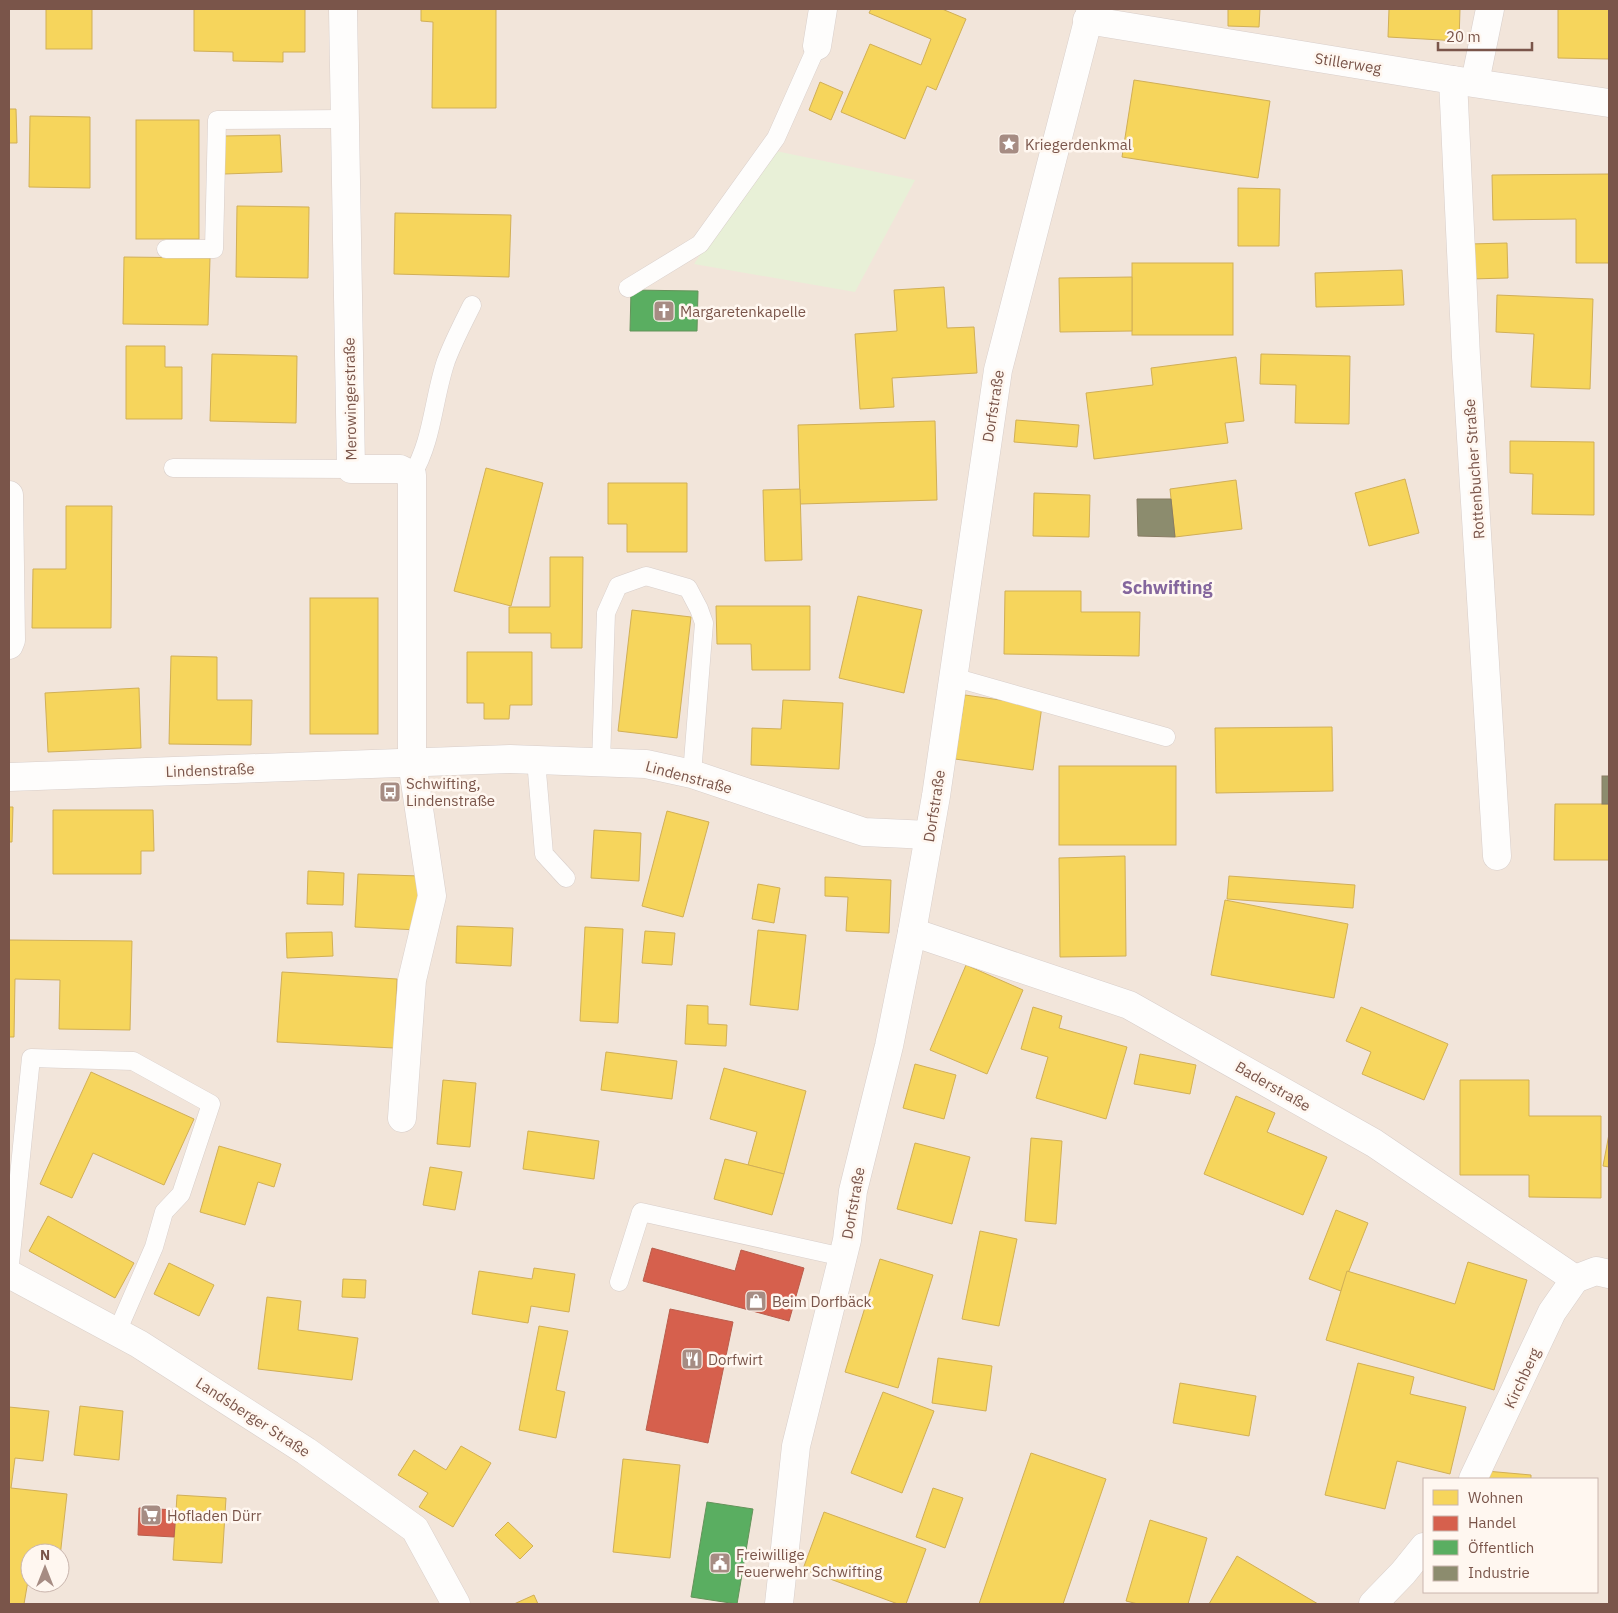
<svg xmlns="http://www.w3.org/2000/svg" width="1618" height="1613" font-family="'IBM Plex Sans',sans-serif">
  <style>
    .residential { fill: #f2e5da; fill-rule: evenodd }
    .green { fill: #e8f0d7 }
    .homes { fill: #f6d55c; stroke: #d1af57 }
    .shops { fill: #d6604d; stroke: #ba5d4c }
    .public { fill: #5aae61; stroke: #64935a }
    .industry { fill: #8c8c6e; stroke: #877c63 }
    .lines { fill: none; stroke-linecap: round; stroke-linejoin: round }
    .lane-casing { stroke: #d8ceca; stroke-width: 19 }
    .street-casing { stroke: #d8ceca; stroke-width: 29 }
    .secondary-casing { stroke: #dad0cb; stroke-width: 29 }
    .lane { stroke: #fefdfc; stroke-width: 18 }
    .street { stroke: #fefdfc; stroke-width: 28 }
    .secondary { stroke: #fefdfc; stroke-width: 28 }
    .labels { text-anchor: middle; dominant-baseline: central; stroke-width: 5; stroke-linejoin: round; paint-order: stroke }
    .street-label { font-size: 15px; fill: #7a554a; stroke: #fff7f0 }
    .poi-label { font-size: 15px; fill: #7a554a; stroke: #fff7f0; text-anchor: start }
    .quarter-label { font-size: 18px; font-weight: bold; fill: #84669d; stroke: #fff7f0 }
  </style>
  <rect width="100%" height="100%" fill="#f9f3ed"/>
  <!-- residential -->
  <path class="residential" d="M9 9H1609V1604H9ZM1424 1479H1597V1592H1424ZM30 1553H60V1583H30Z"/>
  <!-- green -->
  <path class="green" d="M771 150 915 180 855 292 694 264Z"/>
  <!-- homes -->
  <g class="homes">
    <rect x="46" y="9" width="46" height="40"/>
    <path d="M194 9H305V52H283V62L233 61V52L194 51Z"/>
    <path d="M421 9H496V108H432L433 22 421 21Z"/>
    <path d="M871 9H942L966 19 936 90 927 86 905 139 841 112 870 44 921 65 931 39 869 13Z"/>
    <path d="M1228 9H1260L1259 27 1228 26Z"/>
    <path d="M1389 9H1460L1459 41 1388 37Z"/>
    <path d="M1558 9H1609V59L1558 58Z"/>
    <path d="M1134 80 1270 101 1258 178 1122 157Z"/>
    <path d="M820 82 843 92 831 120 809 110Z"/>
    <path d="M9 109H16L17 143H9Z"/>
    <path d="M30 116 90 117V188L29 187Z"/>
    <rect x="136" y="120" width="63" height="119"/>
    <path d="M280 135 282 172 224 174 223 136Z"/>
    <path d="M1609 174V263H1576V219L1493 220 1492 175Z"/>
    <path d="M1238 188 1280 189 1279 246H1238Z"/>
    <path d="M237 206 309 207 308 278 236 277Z"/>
    <path d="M395 213 511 215 509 277 394 274Z"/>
    <path d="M1507 243 1508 278 1470 279V244Z"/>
    <path d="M124 257 210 258 208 325 123 324Z"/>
    <rect x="1132" y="263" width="101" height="72"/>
    <path d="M1402 270 1404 305 1316 307 1315 273Z"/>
    <path d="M1132 277V331L1060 332 1059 278Z"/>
    <path d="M944 287 947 328 974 327 977 373 892 378 894 407 860 409 855 334 897 331 894 290Z"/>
    <path d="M1497 295 1593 299 1590 389 1531 387 1534 334 1496 332Z"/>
    <path d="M126 346H165V367H182V419H126Z"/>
    <path d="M212 354 297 356 296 423 210 421Z"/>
    <path d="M1261 354 1350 356 1349 424 1295 423 1296 385 1260 384Z"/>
    <path d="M1236 357 1244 421 1225 423 1228 443 1094 459 1086 393 1153 385 1151 368Z"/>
    <path d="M1016 420 1079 425 1077 447 1014 442Z"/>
    <path d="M935 421 937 500 800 504 798 425Z"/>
    <path d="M1510 441 1594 442V515L1532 514 1533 474 1510 473Z"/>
    <path d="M486 468 543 483 511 606 454 591Z"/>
    <path d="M1405 479 1419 533 1369 546 1355 493Z"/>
    <path d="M1236 480 1242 529 1175 537 1170 489Z"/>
    <path d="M608 483H687V552H627V524H608Z"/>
    <path d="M800 489 802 560 765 561 763 490Z"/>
    <path d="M1034 493 1090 495 1089 537 1033 536Z"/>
    <path d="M66 506H112L111 628H32L33 569H66Z"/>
    <path d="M550 557H583L582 648H551V633H509V607H550Z"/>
    <path d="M1005 591H1081V612H1140L1139 656 1004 654Z"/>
    <path d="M858 596 922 610 904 693 839 678Z"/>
    <rect x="310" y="598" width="68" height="136"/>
    <path d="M716 606H810V670H752L751 644H717Z"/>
    <path d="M632 610 691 617 677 738 618 731Z"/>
    <path d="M467 652H532V705H510L509 719H484V703H467Z"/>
    <path d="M171 656 217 657V700H252L251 745 169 744Z"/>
    <path d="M139 688 141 748 48 752 45 693Z"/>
    <path d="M965 695 1042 706 1033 770 955 759Z"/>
    <path d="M783 700 843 703 839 769 751 765 752 728 781 729Z"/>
    <path d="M1332 727 1333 791 1216 793 1215 728Z"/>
    <rect x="1059" y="766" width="117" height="79"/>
    <path d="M1555 804H1609V860H1554Z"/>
    <path d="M9 807H13L12 842H9Z"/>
    <path d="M53 810H153L154 851H141V874H53Z"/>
    <path d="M667 811 709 822 683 917 642 906Z"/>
    <path d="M594 830 641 833 639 881 591 878Z"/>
    <path d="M1125 856 1126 956 1060 957 1059 858Z"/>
    <path d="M308 871 344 873 343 905 307 904Z"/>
    <path d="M358 874 420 876 418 930 355 927Z"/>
    <path d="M1229 876 1355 885 1353 908 1227 899Z"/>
    <path d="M825 877 891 880 889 933 846 931 848 897 825 896Z"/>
    <path d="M758 884 780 888 774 923 752 919Z"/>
    <path d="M1225 900 1348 924 1334 998 1211 975Z"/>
    <path d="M457 926 513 928 511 966 456 963Z"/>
    <path d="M585 927 623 929 618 1023 580 1021Z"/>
    <path d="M758 930 806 935 798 1010 750 1005Z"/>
    <path d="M645 931 675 933 672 965 642 963Z"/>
    <path d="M332 932 333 956 287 958 286 933Z"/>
    <path d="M9 940 132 941 130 1030 59 1029 60 980 15 979 14 1037H9Z"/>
    <path d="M966 965 1023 990 987 1074 930 1050Z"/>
    <path d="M282 972 397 979 394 1048 277 1042Z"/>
    <path d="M687 1005 708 1006V1024L727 1025 726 1046 685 1044Z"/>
    <path d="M1033 1007 1062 1016 1059 1028 1127 1047 1106 1119 1036 1098 1048 1057 1021 1049Z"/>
    <path d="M1361 1007 1448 1044 1424 1100 1362 1074 1371 1052 1346 1041Z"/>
    <path d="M606 1052 677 1061 672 1099 601 1090Z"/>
    <path d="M1140 1054 1196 1065 1190 1094 1134 1084Z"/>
    <path d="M915 1064 956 1075 944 1119 903 1108Z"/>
    <path d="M724 1068 806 1091 784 1174 748 1165 757 1132 710 1119Z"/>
    <path d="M91 1072 194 1119 164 1185 93 1153 72 1198 40 1184Z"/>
    <path d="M443 1080 476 1083 470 1147 437 1144Z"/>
    <path d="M1460 1080H1529V1116H1601V1198L1529 1197V1175H1460Z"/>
    <path d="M1236 1096 1275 1113 1267 1132 1327 1157 1303 1215 1204 1174Z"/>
    <path d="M528 1131 599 1141 594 1179 523 1169Z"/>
    <path d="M1609 1134V1167L1603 1166Z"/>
    <path d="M1031 1138 1062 1141 1056 1224 1025 1221Z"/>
    <path d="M915 1143 970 1157 952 1224 897 1209Z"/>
    <path d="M219 1146 281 1164 274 1187 258 1182 245 1225 200 1212Z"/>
    <path d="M725 1159 784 1174 772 1215 714 1199Z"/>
    <path d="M430 1167 462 1172 455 1210 423 1205Z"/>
    <path d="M1336 1210 1368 1223 1341 1291 1309 1279Z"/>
    <path d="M48 1216 134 1263 115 1298 29 1251Z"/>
    <path d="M980 1231 1017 1239 999 1326 962 1319Z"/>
    <path d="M880 1259 933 1275 898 1388 845 1372Z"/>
    <path d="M1468 1262 1527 1280 1494 1390 1326 1340 1347 1271 1455 1304Z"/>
    <path d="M169 1263 214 1285 199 1316 154 1294Z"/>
    <path d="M534 1268 575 1274 569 1312 531 1306 528 1323 472 1314 479 1271 532 1279Z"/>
    <path d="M343 1279 366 1280 365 1298 342 1297Z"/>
    <path d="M267 1297 301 1301 298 1330 358 1338 352 1380 258 1369Z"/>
    <path d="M539 1326 568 1331 556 1390 565 1392 556 1438 519 1430Z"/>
    <path d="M938 1358 992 1366 986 1411 932 1403Z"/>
    <path d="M1358 1363 1414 1377 1410 1394 1466 1407 1450 1474 1397 1461 1385 1509 1325 1495Z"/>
    <path d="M1180 1383 1256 1396 1249 1436 1173 1423Z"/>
    <path d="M883 1392 934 1411 902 1493 851 1473Z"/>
    <path d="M80 1406 123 1411 119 1460 74 1455Z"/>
    <path d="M9 1407 49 1411 43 1461 15 1458 11 1488 67 1494 60 1557V1553H30V1569L24 1604H9Z"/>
    <path d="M461 1446 491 1463 453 1527 419 1507 428 1493 398 1475 414 1450 446 1470Z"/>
    <path d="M1031 1453 1106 1479 1063 1604H979Z"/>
    <path d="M623 1459 680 1465 670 1558 613 1552Z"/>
    <path d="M1486 1471 1531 1475V1479H1485Z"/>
    <path d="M933 1488 963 1498 945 1548 916 1537Z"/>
    <path d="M177 1495 226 1498 222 1563 173 1560Z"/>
    <path d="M824 1512 926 1549 906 1604H898L803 1569Z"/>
    <path d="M1150 1520 1207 1538 1188 1604H1138L1126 1601Z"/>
    <path d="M508 1522 533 1546 520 1559 495 1535Z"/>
    <path d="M1237 1556 1318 1604H1209Z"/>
    <path d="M534 1595 538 1604H514Z"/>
  </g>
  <!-- shops -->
  <g class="shops">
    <path d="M652 1248 735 1271 741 1250 804 1268 789 1321 643 1281Z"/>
    <path d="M670 1309 733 1322 708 1443 646 1430Z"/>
    <path d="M139 1508 176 1510 174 1537 138 1535Z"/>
  </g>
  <!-- public -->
  <g class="public">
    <path d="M631 290 698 291 697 331H630Z"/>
    <path d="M707 1502 753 1509 737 1604 691 1597Z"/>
  </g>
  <!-- industry -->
  <g class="industry">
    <path d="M1137 499H1171L1175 537 1138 536Z"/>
    <rect x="1602" y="776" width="7" height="28"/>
  </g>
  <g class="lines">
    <!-- lane casing -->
    <g class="lane-casing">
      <g id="lane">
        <path d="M166 249H214L217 120 344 119"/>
        <path d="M628 288 700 244 776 138 817 46"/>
        <path d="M173 468 351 469"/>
        <path d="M412 475C433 440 433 399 446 361 453 342 463 323 472 305"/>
        <path d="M953 677 1166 737"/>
        <path d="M536 760 544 854 566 878"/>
        <path d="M601 762 606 613 618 586 646 576 688 588 699 609 704 623 692 774"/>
        <path d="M9 1274 31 1058 133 1061 211 1104 181 1194 164 1212 154 1247 117 1332"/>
        <path d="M619 1282 641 1212 843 1257"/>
      </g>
    </g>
    <!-- street casing -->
    <g class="street-casing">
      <g id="street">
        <path d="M343 9 351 469H400L412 475V762L432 896 412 980 402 1118"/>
        <path d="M1087 20 1453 80 1609 103"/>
        <path d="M817 46 823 9"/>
        <path d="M1453 80 1466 357 1497 856"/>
        <path d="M1475 82 1490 9"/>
        <path d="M9 495 11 640 9 645"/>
        <path d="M9 777 510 759 646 764 692 774 864 832 929 835"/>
        <path d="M912 932 1129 1005 1374 1143 1575 1279"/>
        <path d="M1575 1279 1596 1271 1609 1274"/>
        <path d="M1473 1479 1552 1312 1575 1279"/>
        <path d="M779 1604 796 1446 847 1240 853 1191 889 1046 912 932 936 796 998 370 1091 9"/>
        <path d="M1373 1604 1403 1573 1424 1547"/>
      </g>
    </g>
    <!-- secondary casing -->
    <g class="secondary-casing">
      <path id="secondary" d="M9 1274 139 1344 306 1451 415 1529 456 1604"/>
    </g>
    <!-- lane -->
    <use href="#lane" class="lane"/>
    <!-- street -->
    <use href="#street" class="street"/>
    <!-- secondary -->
    <use href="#secondary" class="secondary"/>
  </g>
  <!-- icons -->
  <defs>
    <g id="sight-square" transform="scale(1.125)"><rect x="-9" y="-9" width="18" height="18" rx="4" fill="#a68c83" stroke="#fff7f0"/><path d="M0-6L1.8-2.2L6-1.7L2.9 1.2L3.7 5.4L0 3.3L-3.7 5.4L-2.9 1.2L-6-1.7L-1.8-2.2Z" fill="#fff"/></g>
    <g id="church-square" transform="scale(1.125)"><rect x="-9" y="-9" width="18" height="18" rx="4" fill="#a68c83" stroke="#fff7f0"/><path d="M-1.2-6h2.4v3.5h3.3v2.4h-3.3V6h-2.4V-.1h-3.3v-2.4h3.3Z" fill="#fff"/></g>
    <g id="bus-square" transform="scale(1.125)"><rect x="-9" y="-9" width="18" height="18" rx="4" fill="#a68c83" stroke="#fff7f0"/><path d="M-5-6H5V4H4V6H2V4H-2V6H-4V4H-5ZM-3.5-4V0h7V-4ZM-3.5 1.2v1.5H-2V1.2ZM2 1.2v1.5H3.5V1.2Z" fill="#fff"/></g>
    <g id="shop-square" transform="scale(1.125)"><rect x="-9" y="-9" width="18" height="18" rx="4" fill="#a68c83" stroke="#fff7f0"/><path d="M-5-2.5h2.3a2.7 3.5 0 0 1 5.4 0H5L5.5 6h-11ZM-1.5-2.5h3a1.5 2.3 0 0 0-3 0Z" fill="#fff"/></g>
    <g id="restaurant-square" transform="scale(1.125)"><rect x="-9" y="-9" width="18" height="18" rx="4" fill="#a68c83" stroke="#fff7f0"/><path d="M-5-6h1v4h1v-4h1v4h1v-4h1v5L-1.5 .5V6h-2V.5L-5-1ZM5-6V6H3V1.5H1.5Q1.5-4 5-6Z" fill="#fff"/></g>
    <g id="supermarket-square" transform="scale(1.125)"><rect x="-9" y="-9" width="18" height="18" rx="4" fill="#a68c83" stroke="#fff7f0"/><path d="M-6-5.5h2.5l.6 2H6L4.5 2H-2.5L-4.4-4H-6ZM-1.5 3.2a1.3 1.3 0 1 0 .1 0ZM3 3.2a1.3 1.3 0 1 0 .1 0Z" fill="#fff"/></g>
    <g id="civic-square" transform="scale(1.125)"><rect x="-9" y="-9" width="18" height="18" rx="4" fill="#a68c83" stroke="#fff7f0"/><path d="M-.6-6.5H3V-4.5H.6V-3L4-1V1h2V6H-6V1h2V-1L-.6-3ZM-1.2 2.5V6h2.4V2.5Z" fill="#fff"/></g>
  </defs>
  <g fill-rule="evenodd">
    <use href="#sight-square" x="1009" y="144"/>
    <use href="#church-square" x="664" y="311"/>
    <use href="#bus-square" x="390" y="792"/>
    <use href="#shop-square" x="756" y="1301"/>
    <use href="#restaurant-square" x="692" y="1359"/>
    <use href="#supermarket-square" x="151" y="1515"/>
    <use href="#civic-square" x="720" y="1563"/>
  </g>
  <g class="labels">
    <!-- street labels -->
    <g class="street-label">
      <text transform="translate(1348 63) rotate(9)">Stillerweg</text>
      <text transform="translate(350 399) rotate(-91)">Merowingerstraße</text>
      <text transform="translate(993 406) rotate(-81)">Dorfstraße</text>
      <text transform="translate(1474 469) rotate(-94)">Rottenbucher Straße</text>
      <text transform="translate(210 770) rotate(-2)">Lindenstraße</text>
      <text transform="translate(689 777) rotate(15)">Lindenstraße</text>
      <text transform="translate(934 806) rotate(-81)">Dorfstraße</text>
      <text transform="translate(1273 1086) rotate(30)">Baderstraße</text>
      <text transform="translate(853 1203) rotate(-80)">Dorfstraße</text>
      <text transform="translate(1522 1378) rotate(-65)">Kirchberg</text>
      <text transform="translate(253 1417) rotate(33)">Landsberger Straße</text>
    </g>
    <!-- poi labels -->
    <g class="poi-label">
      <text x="1025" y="144">Kriegerdenkmal</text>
      <text x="680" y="311">Margaretenkapelle</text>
      <text x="406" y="783">Schwifting,<tspan x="406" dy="17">Lindenstraße</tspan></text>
      <text x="772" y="1301">Beim Dorfbäck</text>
      <text x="708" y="1359">Dorfwirt</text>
      <text x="167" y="1515">Hofladen Dürr</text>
      <text x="736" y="1554">Freiwillige<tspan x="736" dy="17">Feuerwehr Schwifting</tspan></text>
    </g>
    <!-- quarter labels -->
    <g class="quarter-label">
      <text x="1167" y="587">Schwifting</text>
    </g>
  </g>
  <!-- border -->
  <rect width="1618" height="1613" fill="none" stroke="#7a554a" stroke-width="20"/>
  <!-- legend -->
  <rect x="1423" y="1478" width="175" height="115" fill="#fff7f0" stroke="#cab6ae"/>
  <rect x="1433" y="1490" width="25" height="15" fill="#f6d55c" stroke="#cab6ae"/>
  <text x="1468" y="1503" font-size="15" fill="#7a554a">Wohnen</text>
  <rect x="1433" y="1516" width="25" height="15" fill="#d6604d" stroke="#cab6ae"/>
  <text x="1468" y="1528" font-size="15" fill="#7a554a">Handel</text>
  <rect x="1433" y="1540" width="25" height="15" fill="#5aae61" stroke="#cab6ae"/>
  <text x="1468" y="1553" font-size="15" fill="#7a554a">Öffentlich</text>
  <rect x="1433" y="1566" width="25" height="15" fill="#8c8c6e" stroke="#cab6ae"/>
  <text x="1468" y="1578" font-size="15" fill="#7a554a">Industrie</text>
  <!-- north arrow -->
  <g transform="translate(45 1568)"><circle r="24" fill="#fff7f0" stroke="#cab6ae"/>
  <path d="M0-4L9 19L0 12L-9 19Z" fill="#a68c83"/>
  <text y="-8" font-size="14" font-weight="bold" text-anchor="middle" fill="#7a554a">N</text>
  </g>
  <!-- scale -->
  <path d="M1438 42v8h94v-8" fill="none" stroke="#7a554a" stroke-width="2.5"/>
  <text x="1446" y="42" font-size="15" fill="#7a554a" stroke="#fff7f0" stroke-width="4" paint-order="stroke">20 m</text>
</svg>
